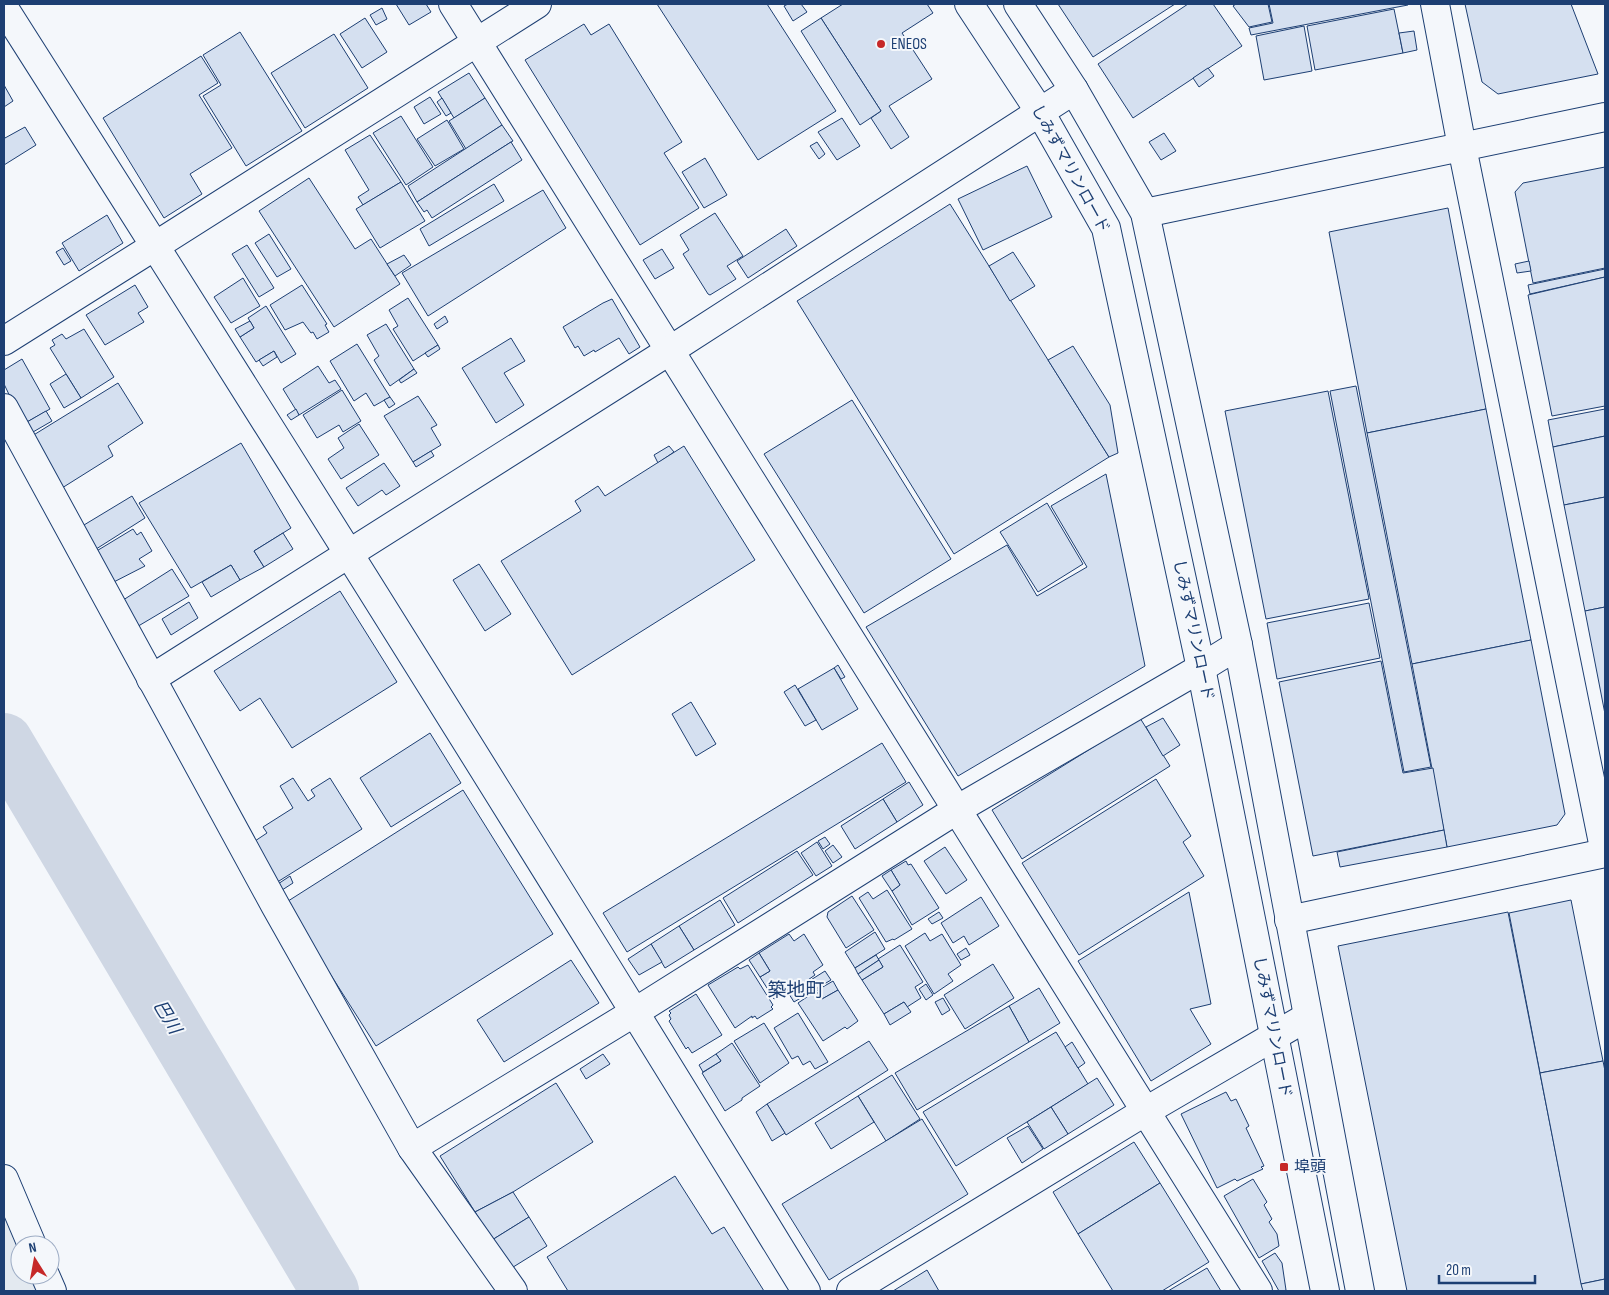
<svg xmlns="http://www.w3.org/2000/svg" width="1609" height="1295" font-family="'Sofia Sans Condensed','Noto Sans JP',sans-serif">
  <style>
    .green { fill: #e3e9f0; stroke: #687fa3 }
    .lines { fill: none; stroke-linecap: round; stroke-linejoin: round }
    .river { stroke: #cfd7e4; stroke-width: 58 }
    .building { fill: #d5e0f0; stroke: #1d3f73 }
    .minor-casing { stroke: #1d3f73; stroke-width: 30 }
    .highway-casing { stroke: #1d3f73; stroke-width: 30 }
    .minor { stroke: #f4f7fb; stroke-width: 28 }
    .highway { stroke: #f4f7fb; stroke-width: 28 }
    .poi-dot { fill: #c62828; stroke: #f4f7fb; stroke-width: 2 }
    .labels { text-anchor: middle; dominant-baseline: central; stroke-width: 4; stroke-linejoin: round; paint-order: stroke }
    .poi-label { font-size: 16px; fill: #1d3f73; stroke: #f4f7fb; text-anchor: start }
    .street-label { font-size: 16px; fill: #1d3f73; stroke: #f4f7fb }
    .water-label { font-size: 18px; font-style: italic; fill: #1d3f73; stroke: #f4f7fb }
    .quarter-label { font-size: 19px; fill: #1d3f73; stroke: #f4f7fb }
  </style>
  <rect width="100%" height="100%" fill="#f4f7fb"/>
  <!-- green -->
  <path class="green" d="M4 1196 20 1245V1275H38L45 1291H4Z"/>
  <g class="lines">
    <!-- river -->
    <path class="river" d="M4 742 330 1291"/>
  </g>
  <!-- building -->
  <g class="building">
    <path d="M396 4H426L431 12 409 25Z"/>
    <path d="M657 4H767L836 111 758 160Z"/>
    <path d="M788 4H801L807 12 793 21 784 6Z"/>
    <path d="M843 4H927L933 13 902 33 932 79 889 106 909 137 891 149 871 118 881 111 821 18Z"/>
    <path d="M1058 4H1175L1093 57Z"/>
    <path d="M1188 4H1213L1242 46 1133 118 1098 64Z"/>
    <path d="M1236 4H1268L1272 22 1249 27 1233 6Z"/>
    <path d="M1269 4H1408V5L1251 35 1249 28 1273 23Z"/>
    <path d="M1465 4H1571L1598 74 1498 94 1482 82Z"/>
    <path d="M382 8 387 19 376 25 370 15Z"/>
    <path d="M1394 9 1403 53 1315 70 1307 26Z"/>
    <path d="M365 18 387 52 362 68 340 34Z"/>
    <path d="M821 18 881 111 860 125 801 31Z"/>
    <path d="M584 24 591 35 609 24 682 142 664 153 699 208 640 245 525 60Z"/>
    <path d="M1304 26 1312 71 1264 80 1256 36Z"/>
    <path d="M1414 31 1417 50 1403 53 1399 33Z"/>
    <path d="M240 32 302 131 246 166 203 96 221 85 203 55Z"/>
    <path d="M334 34 368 88 305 128 271 73Z"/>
    <path d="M201 56 218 83 199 95 232 148 190 174 202 194 164 218 103 118Z"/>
    <path d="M1208 68 1214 76 1199 87 1193 78Z"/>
    <path d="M469 73 485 98 454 118 438 92Z"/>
    <path d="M4 85 13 101 4 107Z"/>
    <path d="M430 97 441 114 424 124 414 107Z"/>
    <path d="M442 98 451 113 446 116 437 102Z"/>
    <path d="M485 98 502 125 466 149 449 121Z"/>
    <path d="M401 116 433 167 406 185 373 133Z"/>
    <path d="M842 118 860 146 837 160 818 132Z"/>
    <path d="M447 120 464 149 435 166 417 139Z"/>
    <path d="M502 125 513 141 511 142 417 202 408 186Z"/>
    <path d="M25 127 36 145 4 165V136L5 138Z"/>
    <path d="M1164 133 1176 151 1161 160 1149 142Z"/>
    <path d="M370 135 401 182 363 205 358 197 369 190 345 150Z"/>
    <path d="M511 142 522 160 432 218 427 210 424 212 417 202Z"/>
    <path d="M817 142 825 154 819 159 810 146Z"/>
    <path d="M705 158 727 195 704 208 682 172Z"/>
    <path d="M1027 166 1052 217 983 250 958 199Z"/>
    <path d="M1605 167V268L1533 283 1515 192 1523 183Z"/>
    <path d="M309 178 355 249 371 239 400 284 334 327 259 211Z"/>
    <path d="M401 182 425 221 380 248 356 209Z"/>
    <path d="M494 184 504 201 429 246 420 229Z"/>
    <path d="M543 190 566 228 428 316 402 273Z"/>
    <path d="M950 204 1109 457 954 554 797 301Z"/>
    <path d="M1448 208 1486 409 1367 433 1329 232Z"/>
    <path d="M715 213 743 256 727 266 736 279 710 295 708 294 683 254 689 250 680 235Z"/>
    <path d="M107 215 123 243 79 271 62 243Z"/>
    <path d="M786 229 797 246 748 278 737 261Z"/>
    <path d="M269 234 291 269 277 277 255 243Z"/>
    <path d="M247 245 274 288 259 297 232 254Z"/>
    <path d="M63 248 71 261 64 265 56 252Z"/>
    <path d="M662 249 674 268 655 279 643 260Z"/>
    <path d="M1013 252 1035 286 1010 301 989 266Z"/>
    <path d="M404 255 411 265 395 276 387 264Z"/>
    <path d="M1529 261 1531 271 1517 273 1515 264Z"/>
    <path d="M1605 269V277L1530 294 1528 285Z"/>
    <path d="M1605 277V406L1552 416 1528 295Z"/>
    <path d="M243 278 260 306 231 323 214 297Z"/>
    <path d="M135 285 148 307 138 313 144 322 105 345 86 315Z"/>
    <path d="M302 285 327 324 325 325 329 332 317 339 313 332 311 333 303 322 285 330 270 305Z"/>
    <path d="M408 298 438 345 413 361 393 329 398 326 389 310Z"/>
    <path d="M612 299 640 347 629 354 619 338 595 352 594 350 584 356 578 346 575 348 563 327 603 303Z"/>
    <path d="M266 306 296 354 281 363 274 351 256 362 240 337 254 328 248 318Z"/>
    <path d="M445 316 448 322 437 329 434 324Z"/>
    <path d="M250 321 254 328 240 337 235 329Z"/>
    <path d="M386 324 414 369 390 386 374 360 379 356 367 335Z"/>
    <path d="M84 329 114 377 81 398 50 348 55 345 52 340 62 334 66 339Z"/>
    <path d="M511 338 525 361 504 373 524 405 496 423 462 368Z"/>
    <path d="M357 344 390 397 374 406 366 393 354 401 330 361Z"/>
    <path d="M438 345 440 349 428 357 425 353Z"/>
    <path d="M1073 346 1110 405 1118 453 1109 457 1048 360Z"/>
    <path d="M274 351 277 357 263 366 259 360Z"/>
    <path d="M22 359 50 409 27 422 16 409 4 384V370Z"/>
    <path d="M318 366 329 383 335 380 341 389 299 415 283 389Z"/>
    <path d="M414 369 417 373 401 383 399 380Z"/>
    <path d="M66 374 81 398 64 408 50 384Z"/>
    <path d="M118 383 143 423 108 446 113 456 62 488 32 436Z"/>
    <path d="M1356 386 1431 767 1404 772 1330 391Z"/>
    <path d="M342 390 361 421 343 432 339 425 317 438 303 415Z"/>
    <path d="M1328 391 1369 599 1266 619 1225 411Z"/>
    <path d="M418 396 437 425 431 428 441 445 413 462 384 416Z"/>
    <path d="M390 397 395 404 389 408 384 400Z"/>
    <path d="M852 400 951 559 864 613 764 454Z"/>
    <path d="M296 409 299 415 291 420 287 415Z"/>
    <path d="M1486 409 1531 640 1412 664 1367 433Z"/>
    <path d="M1605 409V436L1553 447 1548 420Z"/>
    <path d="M46 411 52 421 33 432 27 422Z"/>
    <path d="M359 424 379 455 341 479 328 459 344 448 338 438Z"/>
    <path d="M1605 436V497L1564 505 1553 447Z"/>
    <path d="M241 443 291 528 254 551 264 567 240 580 231 565 191 588 139 503Z"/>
    <path d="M669 446 674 452 658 463 654 455Z"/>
    <path d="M684 446 755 560 572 675 501 561 581 511 575 501 598 486 605 496Z"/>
    <path d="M431 451 434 456 416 467 413 462Z"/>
    <path d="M384 463 400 486 386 495 382 490 358 506 346 488Z"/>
    <path d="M1106 474 1145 666 958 776 866 627 1007 545 1037 596 1087 567 1051 506Z"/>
    <path d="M132 496 145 518 93 551 79 528Z"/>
    <path d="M1605 497V607L1585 611 1564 505Z"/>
    <path d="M1047 503 1083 564 1038 592 1000 532Z"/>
    <path d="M133 529 137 535 141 532 152 551 139 559 145 566 106 586 90 555Z"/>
    <path d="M283 533 293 549 264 567 254 551Z"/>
    <path d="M479 564 511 614 485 631 453 580Z"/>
    <path d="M231 565 240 580 211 597 202 582Z"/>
    <path d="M172 569 189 596 135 628 120 602Z"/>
    <path d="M340 591 397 682 292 748 260 698 240 711 214 671Z"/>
    <path d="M189 602 198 618 171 635 162 619Z"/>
    <path d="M1369 603 1380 658 1277 679 1267 623Z"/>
    <path d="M1605 607V714L1585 611Z"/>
    <path d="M1531 640 1565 814 1557 825 1447 847 1412 664Z"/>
    <path d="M1381 661 1403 773 1433 768 1444 830 1313 856 1279 682Z"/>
    <path d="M838 665 845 677 841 679 834 668Z"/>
    <path d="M834 668 858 709 822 730 798 689Z"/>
    <path d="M795 685 816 720 805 726 784 692Z"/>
    <path d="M691 702 716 744 696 756 672 714Z"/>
    <path d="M1140 718 1170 766 1022 859 992 810Z"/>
    <path d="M1163 718 1180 745 1163 756 1146 727Z"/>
    <path d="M430 733 461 783 391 827 360 778Z"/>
    <path d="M882 743 906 782 627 952 603 913Z"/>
    <path d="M293 778 308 801 315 796 311 790 330 778 362 829 271 886 246 847 267 833 263 827 293 808 280 786Z"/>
    <path d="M1156 779 1191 836 1183 842 1204 876 1079 955 1022 863Z"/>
    <path d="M909 782 923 805 897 822 883 799Z"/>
    <path d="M463 790 553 934 376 1046 285 903Z"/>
    <path d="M883 799 897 822 855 849 841 826Z"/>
    <path d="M1444 830 1447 847 1340 867 1337 852Z"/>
    <path d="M825 837 830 844 823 849 818 841Z"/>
    <path d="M817 842 832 866 816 876 801 853Z"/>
    <path d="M833 845 842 857 833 863 825 851Z"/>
    <path d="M945 847 967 880 946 894 924 861Z"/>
    <path d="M797 851 813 875 738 923 723 898Z"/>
    <path d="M906 861 908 865 911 864 939 908 912 925 892 891 900 885 891 870Z"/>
    <path d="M891 870 900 885 892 891 882 876Z"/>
    <path d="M290 876 293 883 279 892 275 886Z"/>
    <path d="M887 890 912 929 894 940 893 939 886 942 859 898 868 892 873 899Z"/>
    <path d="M1189 892 1211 1004 1190 1009 1211 1044 1151 1081 1078 961Z"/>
    <path d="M852 896 874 930 846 948 827 917 828 912Z"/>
    <path d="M981 897 999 926 969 945 964 936 953 943 941 923Z"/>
    <path d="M720 900 735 925 694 950 679 926Z"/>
    <path d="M1571 900 1603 1061 1540 1073 1509 913Z"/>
    <path d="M939 912 943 918 932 924 928 919Z"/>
    <path d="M1508 912 1583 1291H1407L1338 946Z"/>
    <path d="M679 926 694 950 665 968 651 944Z"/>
    <path d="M875 932 885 949 855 968 845 952Z"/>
    <path d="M925 933 930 941 942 934 961 965 948 974 953 981 934 994 905 946Z"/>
    <path d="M789 934 794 941 804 934 823 965 813 972 815 975 805 982 807 984 792 994 789 989 774 999 760 977 770 971 759 953Z"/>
    <path d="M651 944 662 962 639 975 628 959Z"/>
    <path d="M900 945 923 982 915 987 921 998 907 1007 904 1002 884 1014 862 980 883 967 878 959Z"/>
    <path d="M966 948 970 955 961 960 957 954Z"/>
    <path d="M759 953 770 971 760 977 749 960Z"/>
    <path d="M876 955 879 960 858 974 855 968Z"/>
    <path d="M571 960 599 1003 504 1062 477 1020Z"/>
    <path d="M879 960 883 967 862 980 858 974Z"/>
    <path d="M993 964 1014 998 965 1029 944 995Z"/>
    <path d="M748 965 773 1005 771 1007 773 1009 757 1019 755 1016 752 1018V1016L735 1028 708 985 738 967 740 969Z"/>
    <path d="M825 971 831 980 794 1002 789 994 807 984 806 983Z"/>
    <path d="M833 981 838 990 822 999 816 991Z"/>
    <path d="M926 984 933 995 926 1000 919 989Z"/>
    <path d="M1039 988 1060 1023 1029 1042 1009 1006Z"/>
    <path d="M838 990 858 1021 847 1029 845 1027 823 1041 798 1003 816 991 822 999Z"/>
    <path d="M696 994 722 1035 692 1053 688 1047 686 1049 669 1021 671 1019 669 1015 671 1013 669 1011Z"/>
    <path d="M943 998 950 1010 942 1015 935 1002Z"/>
    <path d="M904 1002 911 1012 890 1025 884 1014Z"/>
    <path d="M1009 1006 1029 1042 917 1110 895 1073Z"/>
    <path d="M798 1013 828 1062 815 1069 810 1061 803 1065 798 1056 792 1059 774 1028Z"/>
    <path d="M764 1023 789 1063 760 1083 734 1041Z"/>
    <path d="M1056 1032 1088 1084 956 1166 923 1112Z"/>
    <path d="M869 1041 888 1070 786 1135 767 1104Z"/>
    <path d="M1072 1042 1085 1063 1078 1068 1065 1047Z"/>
    <path d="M732 1043 760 1086 742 1098V1100L725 1111 702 1073 721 1061 716 1054Z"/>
    <path d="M603 1054 610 1064 586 1079 580 1069Z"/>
    <path d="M716 1054 721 1061 703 1072 699 1065Z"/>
    <path d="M1603 1061 1605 1071V1279L1581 1284 1540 1073Z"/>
    <path d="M892 1075 920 1119 886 1141 858 1096Z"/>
    <path d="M1097 1078 1114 1105 1068 1134 1051 1107Z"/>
    <path d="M556 1083 593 1142 513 1192 475 1212 440 1156Z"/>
    <path d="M1226 1092 1231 1101 1236 1099 1249 1126 1246 1128 1264 1166 1261 1167 1263 1169 1237 1181 1235 1179 1217 1188 1181 1114Z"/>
    <path d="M858 1096 874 1122 831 1149 815 1123Z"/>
    <path d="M767 1104 785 1133 772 1141 756 1112Z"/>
    <path d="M1051 1107 1068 1134 1044 1149 1027 1122Z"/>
    <path d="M922 1119 968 1194 829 1280 782 1204Z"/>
    <path d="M1028 1126 1043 1149 1022 1163 1007 1138Z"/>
    <path d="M1134 1142 1160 1183 1078 1234 1053 1192Z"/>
    <path d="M675 1176 712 1234 724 1227 764 1291H568L547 1257Z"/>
    <path d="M1253 1179 1267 1202 1264 1205 1272 1219 1269 1222 1277 1234 1279 1246 1259 1258 1224 1196Z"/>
    <path d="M1160 1183 1209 1262 1162 1291H1113L1078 1234Z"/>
    <path d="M513 1192 529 1217 492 1240 475 1212Z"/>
    <path d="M529 1217 547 1246 510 1269 492 1240Z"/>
    <path d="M1275 1253 1282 1263 1286 1290 1284 1291H1279L1262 1261Z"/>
    <path d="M1207 1268 1221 1291H1168Z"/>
    <path d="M927 1270 939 1291H893Z"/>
    <path d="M1605 1279V1291H1583L1581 1284Z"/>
  </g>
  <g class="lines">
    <!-- minor casing -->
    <g class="minor-casing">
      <g id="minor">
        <path d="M453 4C719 434 992 860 1258 1291"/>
        <path d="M1435 4 1462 147 1605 853"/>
        <path d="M4 8C275 434 543 861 806 1291"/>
        <path d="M1145 213 1605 117"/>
        <path d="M4 341 155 246 537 4"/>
        <path d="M4 408 275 905 412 1148 513 1291"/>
        <path d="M151 679 669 351 1074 90"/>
        <path d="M1289 920 1605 853"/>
        <path d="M412 1148 635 1012 958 809 1201 668 1238 645"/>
        <path d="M4 1179 32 1245"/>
        <path d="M45 1275 52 1291"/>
        <path d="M851 1291 1146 1111 1307 1017"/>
      </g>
    </g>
    <!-- highway casing -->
    <g class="highway-casing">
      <g id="highway">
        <path d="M969 4 1040 112 1106 228 1201 668 1325 1291"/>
        <path d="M1018 4 1074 90 1145 213 1238 645 1360 1291"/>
      </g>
    </g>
    <!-- minor -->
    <use href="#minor" class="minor"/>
    <!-- highway -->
    <use href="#highway" class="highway"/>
  </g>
  <!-- markers -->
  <g class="poi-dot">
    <circle cx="881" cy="44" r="5"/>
    <rect x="1279" y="1162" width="10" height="10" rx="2.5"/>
  </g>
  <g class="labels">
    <!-- poi labels -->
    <g class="poi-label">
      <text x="891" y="44">ENEOS</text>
      <text x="1294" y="1167">埠頭</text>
    </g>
    <!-- street labels -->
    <g class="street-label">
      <text transform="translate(1070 169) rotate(61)">しみずマリンロード</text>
      <text transform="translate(1193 630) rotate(78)">しみずマリンロード</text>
      <text transform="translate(1272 1027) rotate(79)">しみずマリンロード</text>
    </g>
    <!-- water labels -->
    <g class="water-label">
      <text transform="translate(167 1017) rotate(59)">巴川</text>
    </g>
    <!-- quarter labels -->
    <g class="quarter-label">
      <text x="796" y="990">築地町</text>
    </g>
  </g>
  <!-- border -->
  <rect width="1609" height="1295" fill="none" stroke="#1d3f73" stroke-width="10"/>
  <!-- north arrow -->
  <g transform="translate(35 1260) rotate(349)"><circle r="24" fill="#f4f7fb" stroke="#9eadc5"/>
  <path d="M0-4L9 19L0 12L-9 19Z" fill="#c62828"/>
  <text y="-8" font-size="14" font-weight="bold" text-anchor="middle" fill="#1d3f73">N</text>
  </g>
  <!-- scale -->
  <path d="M1439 1275v8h96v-8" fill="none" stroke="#1d3f73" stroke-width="2.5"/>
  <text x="1446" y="1275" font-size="15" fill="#1d3f73" stroke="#f4f7fb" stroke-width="4" paint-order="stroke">20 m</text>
</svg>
